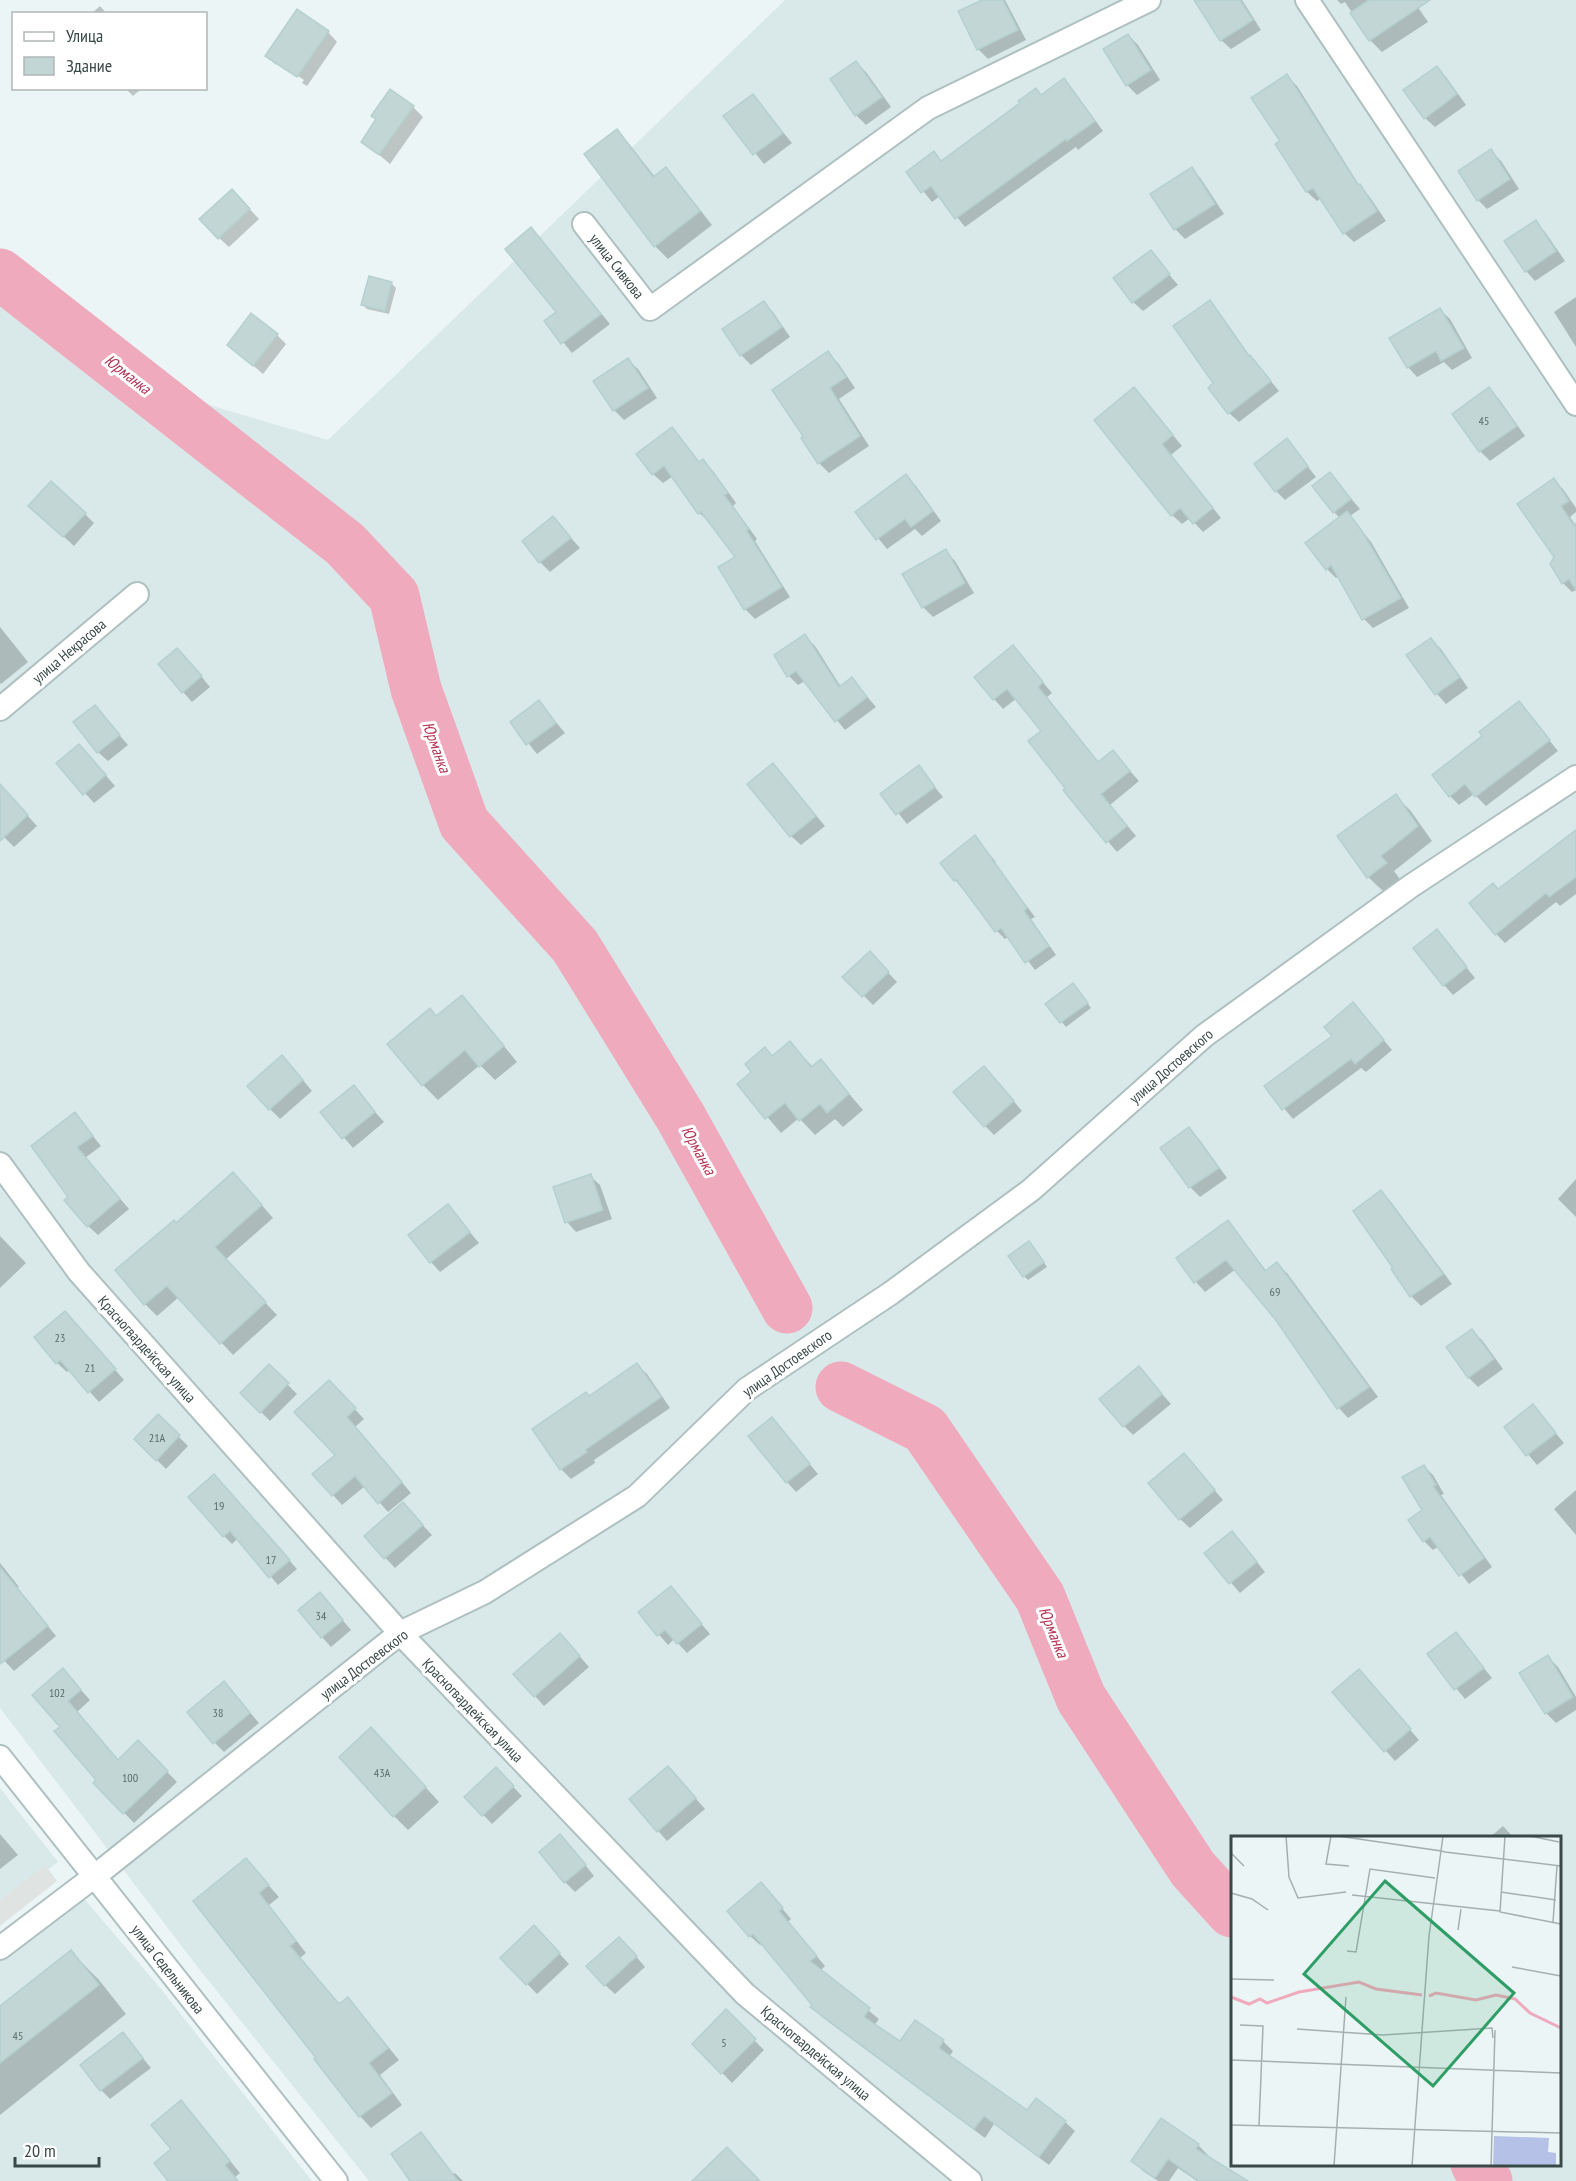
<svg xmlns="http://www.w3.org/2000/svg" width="1576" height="2181" font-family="'PT Sans Narrow',sans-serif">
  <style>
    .residential { fill: #d9e9e9; fill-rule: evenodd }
    .parking { fill: #dfe4e3 }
    .shadow { fill: #0003 }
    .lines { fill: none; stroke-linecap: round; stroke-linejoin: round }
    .river { stroke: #efaabd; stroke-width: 51 }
    .building { fill: #c1d6d5; stroke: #b4d1cf; stroke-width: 1.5 }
    .street-casing { stroke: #aec0c0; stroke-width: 26 }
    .street { stroke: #fff; stroke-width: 22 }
    .labels { text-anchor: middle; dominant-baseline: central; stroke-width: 6; stroke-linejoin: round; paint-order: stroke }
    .number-label { font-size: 12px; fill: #5b6c6b }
    .street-label { font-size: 15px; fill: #394948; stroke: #fff }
    .water-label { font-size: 16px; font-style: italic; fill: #b33455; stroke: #fff }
    .inset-river { fill: none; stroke: #efaabd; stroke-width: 3 }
    .inset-road { fill: none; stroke: #a4b0b0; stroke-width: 1.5 }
    .view { fill: #2f9e66; fill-opacity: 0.15; stroke: #2f9e66; stroke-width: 3 }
    .inset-edge { fill: none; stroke: #394948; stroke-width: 3 }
  </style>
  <rect width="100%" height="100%" fill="#ebf5f5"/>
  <!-- residential -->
  <g class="residential">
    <path d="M785 0H1576V2181H369L196 1965 0 1708V284L121 379 328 440ZM1232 1838H1560V2164H1232Z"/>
    <path d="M0 1788 58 1862 0 1907Z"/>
    <path d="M82 1896 161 1989 312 2181H0V1960Z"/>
  </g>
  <!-- parking -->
  <path class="parking" d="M45 1865 57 1881 0 1926V1900Z"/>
  <!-- shadow -->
  <g class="shadow">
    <path d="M985 0H1005L1026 40 988 59 978 49Z"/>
    <path d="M1204 0H1242L1261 30 1231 49 1221 40Z"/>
    <path d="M1337 0H1413L1428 22 1382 52 1370 40 1345 2 1341 4Z"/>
    <path d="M100 6 107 14H91Z"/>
    <path d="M328 32 337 42 307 86 302 83 304 80 276 61V65L267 56Z"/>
    <path d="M1128 35 1138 45 1160 80 1137 95 1127 85Z"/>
    <path d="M856 63 866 72 891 107 866 125 856 115Z"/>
    <path d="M1437 68 1446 77 1466 105 1435 127 1425 118Z"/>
    <path d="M1287 76 1297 86 1361 188 1369 196 1386 221 1354 242 1344 233 1321 198 1317 201 1307 192 1278 144 1282 142Z"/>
    <path d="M1064 80 1073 90 1103 131 1078 150 1076 147 965 227 940 196 932 202 908 172 934 153 942 162 1022 103 1036 90 1042 96Z"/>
    <path d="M125 88H142L133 96Z"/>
    <path d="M753 96 792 143 764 164 726 117Z"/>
    <path d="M413 107 423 117 390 164 363 141 377 120 373 116Z"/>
    <path d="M617 131 630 145 655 177 665 169 679 183 712 225 668 259 655 246Z"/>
    <path d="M1491 151 1501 161 1519 189 1487 209 1478 200Z"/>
    <path d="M1192 169 1201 179 1224 214 1185 239 1175 229 1152 194Z"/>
    <path d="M241 200 259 219 229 247 219 238Z"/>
    <path d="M1536 222 1545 232 1565 261 1535 281 1526 271Z"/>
    <path d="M531 229 610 324 572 353 546 321 558 312Z"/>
    <path d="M1150 252 1178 285 1143 311 1133 302Z"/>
    <path d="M391 283 396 288 389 314 367 309 363 305Z"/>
    <path d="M1576 297V347L1554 312Z"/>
    <path d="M1209 302 1219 312 1252 359 1279 391 1239 422 1229 413 1215 384Z"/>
    <path d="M764 303 773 312 790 337 751 365 741 355Z"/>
    <path d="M1440 310 1450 319 1472 358 1452 370 1444 362 1417 377 1408 367Z"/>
    <path d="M277 335 286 344 263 374 229 345Z"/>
    <path d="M828 353 838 363 855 388 839 399 869 446 829 473 819 463Z"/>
    <path d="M628 360 638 369 657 398 624 420 614 410 595 382Z"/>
    <path d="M1489 389 1499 399 1525 436 1490 461 1480 451 1454 414Z"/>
    <path d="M1143 399 1182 446 1171 455 1221 518 1203 532 1190 518 1182 524 1172 515Z"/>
    <path d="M672 429 700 463 703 461 713 471 736 503 733 506 757 539 755 541 790 597 755 619 745 609 737 558 710 522 699 513 673 476 663 483 653 474Z"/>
    <path d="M1287 440 1316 477 1285 500 1276 491Z"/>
    <path d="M1330 474 1360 509 1350 516 1371 542 1409 608 1373 628 1364 619 1339 576 1336 578 1327 569 1340 518 1334 512Z"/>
    <path d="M906 476 916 486 941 521 922 536 915 529 887 549 857 512Z"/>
    <path d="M1554 480 1563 489 1576 508V512L1570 517 1576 526V590L1572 592 1563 583 1556 557Z"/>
    <path d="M85 514 94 523 74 546 40 515Z"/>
    <path d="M553 518 580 548 550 572 540 562Z"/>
    <path d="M945 551 955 561 974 593 933 617 923 607Z"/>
    <path d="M0 627 28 662 1 684 0 683Z"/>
    <path d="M805 636 815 646 841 687 852 679 876 707 845 730 805 681 798 685 789 676Z"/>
    <path d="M1431 639 1441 649 1468 688 1446 704 1437 694 1408 656Z"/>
    <path d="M1013 647 1052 693 1047 697 1099 763 1113 752 1139 781 1110 805 1136 836 1117 852 1065 791 1067 788 1043 731 1017 698 1003 709 994 699Z"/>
    <path d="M187 659 210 687 192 702 183 692Z"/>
    <path d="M539 702 565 733 537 754 512 723Z"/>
    <path d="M1519 703 1558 751 1486 806 1474 794 1459 805 1450 796 1484 736Z"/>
    <path d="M95 707 128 745 108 761 98 752Z"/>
    <path d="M88 755 115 786 94 803 58 763Z"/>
    <path d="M773 765 825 826 801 845 791 836Z"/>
    <path d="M918 767 943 797 907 824 883 794Z"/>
    <path d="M0 785 37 826 14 847 0 833Z"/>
    <path d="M1395 796 1410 810 1432 841 1394 871 1400 879 1383 891 1368 877Z"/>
    <path d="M1576 832V894L1560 906 1556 902 1505 943 1496 934 1498 890Z"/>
    <path d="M975 837 996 862 994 863 1035 917 1031 919 1056 955 1035 970 1009 936 1005 939 997 931 955 880Z"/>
    <path d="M1437 931 1475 978 1453 995 1444 985Z"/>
    <path d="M879 963 897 982 873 1005 845 977Z"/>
    <path d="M1077 989 1091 1008 1066 1027 1047 1004Z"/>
    <path d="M462 997 476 1012 517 1062 495 1080 480 1065 438 1100 423 1085 437 1017Z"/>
    <path d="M1362 1014 1392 1050 1366 1072 1361 1068 1293 1119 1266 1087Z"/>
    <path d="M790 1043 813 1067 821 1061 863 1110 843 1127 835 1119 815 1135 799 1118 781 1133 739 1084Z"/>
    <path d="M292 1067 312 1091 280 1119 270 1109Z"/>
    <path d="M993 1077 1022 1111 994 1135 985 1126Z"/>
    <path d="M353 1087 384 1122 353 1148 322 1112Z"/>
    <path d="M75 1114 101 1146 85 1158 129 1209 98 1235 88 1226 70 1197Z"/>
    <path d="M1189 1129 1199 1139 1227 1178 1200 1197 1191 1188 1163 1148Z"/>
    <path d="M590 1176 600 1185 612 1219 576 1232 567 1222Z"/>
    <path d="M1576 1179V1217L1558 1199Z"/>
    <path d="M245 1186 273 1218 225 1260 277 1315 233 1355 179 1297 157 1316 145 1304 177 1225Z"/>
    <path d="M1381 1192 1391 1202 1452 1284 1421 1306 1411 1296 1395 1269Z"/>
    <path d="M448 1206 479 1243 440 1272 431 1262Z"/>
    <path d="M1227 1222 1237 1232 1267 1272 1277 1264 1287 1273 1378 1397 1348 1418 1339 1408 1276 1319 1236 1269 1205 1292 1196 1282Z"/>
    <path d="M0 1236 26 1263 0 1288Z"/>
    <path d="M1033 1247 1047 1267 1028 1280 1024 1276Z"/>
    <path d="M74 1322 124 1380 99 1402 70 1370 67 1372 57 1363Z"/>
    <path d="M1472 1331 1482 1340 1503 1369 1478 1387 1469 1378 1448 1348Z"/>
    <path d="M637 1365 647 1374 670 1408 594 1460 595 1463 571 1479 561 1469 534 1429 589 1398Z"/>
    <path d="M269 1366 297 1394 270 1421 242 1393Z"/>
    <path d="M1139 1368 1171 1404 1133 1435 1124 1426Z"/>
    <path d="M339 1392 364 1419 355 1427 411 1493 388 1512 365 1486 342 1505 333 1495 337 1455Z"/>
    <path d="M1533 1406 1564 1443 1537 1465 1506 1428Z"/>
    <path d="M158 1416 188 1446 166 1469 136 1439Z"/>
    <path d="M772 1419 818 1474 796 1492 787 1482Z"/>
    <path d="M1193 1465 1223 1500 1190 1528 1180 1519Z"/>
    <path d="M1424 1466 1433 1475 1444 1494 1441 1495 1492 1567 1469 1584 1439 1546 1433 1550 1424 1541Z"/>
    <path d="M223 1485 297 1569 278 1585 238 1538 232 1544 224 1536Z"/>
    <path d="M1576 1490V1535L1554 1509Z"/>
    <path d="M412 1514 432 1535 395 1568 366 1537Z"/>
    <path d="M1241 1542 1265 1572 1240 1593 1206 1554Z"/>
    <path d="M0 1563 19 1587 17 1588 56 1636 14 1671 0 1656Z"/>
    <path d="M671 1588 710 1634 687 1653 674 1639 668 1645 640 1613Z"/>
    <path d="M320 1594 351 1630 331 1647 322 1637Z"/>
    <path d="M1456 1634 1492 1678 1465 1699 1429 1655Z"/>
    <path d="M570 1645 589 1667 544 1706 535 1696Z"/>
    <path d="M1548 1657 1558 1667 1576 1697V1710L1556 1723 1546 1713Z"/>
    <path d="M72 1680 90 1700 77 1712 118 1761 138 1742 177 1782 134 1823 95 1783 98 1781 62 1727Z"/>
    <path d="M1368 1681 1419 1740 1395 1761 1334 1692Z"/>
    <path d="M233 1693 259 1723 224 1752 215 1743Z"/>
    <path d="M386 1744 439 1802 408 1830 394 1816Z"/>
    <path d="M496 1769 522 1796 492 1824 466 1797Z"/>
    <path d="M677 1777 705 1809 667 1841 631 1800Z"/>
    <path d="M1503 1826 1514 1838H1489Z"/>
    <path d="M0 1834 18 1855 0 1869Z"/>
    <path d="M570 1846 594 1876 575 1892 565 1882Z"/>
    <path d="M246 1860 279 1897 269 1905 306 1953 300 1958 340 2005 348 1999 359 2011 399 2060 380 2075 402 2105 371 2128 360 2116 316 2060 319 2058Z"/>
    <path d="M770 1894 791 1919 788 1922 825 1966 820 1971 879 2019 874 2026 900 2044 916 2022 943 2041 953 2051 949 2057 1027 2112 1065 2122 1075 2131 1049 2165 994 2124 985 2138 822 2017 763 1943 760 1945 750 1936Z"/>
    <path d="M544 1937 569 1964 537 1994 502 1958Z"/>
    <path d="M629 1948 645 1967 615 1994 605 1985Z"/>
    <path d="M71 1952 99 1980 126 2014 0 2115V2008Z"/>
    <path d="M726 2012 764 2050 732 2083 694 2044Z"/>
    <path d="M123 2034 151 2068 110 2099 101 2090Z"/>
    <path d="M192 2114 240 2173 235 2177 238 2181H170L173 2149Z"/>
    <path d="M1161 2120 1198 2145 1208 2155 1206 2157 1245 2181H1197L1178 2168 1169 2181H1158L1143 2171 1133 2161Z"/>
    <path d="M420 2134 453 2174 455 2173 463 2181H411Z"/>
  </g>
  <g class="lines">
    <!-- river -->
    <g class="river">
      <path d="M0 274 345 544 394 596 416 689 464 823 575 946 680 1116 787 1308"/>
      <path d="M841 1387 925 1429 1040 1597 1081 1698 1193 1869 1232 1912"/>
      <path d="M1476 2164 1487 2181"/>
    </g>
  </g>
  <!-- building -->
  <g class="building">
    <path d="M982 0H1003L1018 30 977 50 958 11Z"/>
    <path d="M1194 0H1240L1253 20 1220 41Z"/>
    <path d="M1369 0H1430L1369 41 1350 13Z"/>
    <path d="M297 9 329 31 297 77 265 56Z"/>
    <path d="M1128 34 1151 70 1126 86 1103 49Z"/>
    <path d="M856 61 882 97 855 116 830 79Z"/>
    <path d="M1437 66 1457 94 1424 119 1403 90Z"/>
    <path d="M1287 74 1358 185 1360 184 1377 211 1343 234 1313 188 1306 192 1275 144 1280 141 1251 98Z"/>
    <path d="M1064 78 1095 121 1067 141 1066 139 955 219 931 186 921 193 906 172 934 151 941 161 1020 103 1018 101 1036 88 1041 95Z"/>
    <path d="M390 89 414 106 379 155 361 142 376 119 371 116Z"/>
    <path d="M753 94 783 133 753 155 723 116Z"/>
    <path d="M617 129 653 177 666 167 700 211 654 247 584 154Z"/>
    <path d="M1491 149 1510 179 1477 201 1458 171Z"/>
    <path d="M1192 167 1215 204 1174 230 1150 194Z"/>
    <path d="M232 189 250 209 218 239 199 219Z"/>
    <path d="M1536 220 1556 251 1525 272 1504 241Z"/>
    <path d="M531 227 601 314 561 344 544 321 556 312 505 249Z"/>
    <path d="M1151 250 1170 274 1132 303 1113 278Z"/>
    <path d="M369 276 392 282 385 311 361 305Z"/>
    <path d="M1210 300 1249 356 1250 355 1271 381 1228 414 1208 388 1213 383 1173 326Z"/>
    <path d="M764 301 782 327 740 356 722 329Z"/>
    <path d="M1440 308 1464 348 1441 361 1436 351 1407 368 1389 338Z"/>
    <path d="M251 313 278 334 253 366 227 345Z"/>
    <path d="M828 351 846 377 830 388 860 436 818 464 801 438 803 436 772 390Z"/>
    <path d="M628 358 648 388 613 411 593 381Z"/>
    <path d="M1134 387 1173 435 1162 444 1213 508 1193 524 1180 508 1171 516 1094 420Z"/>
    <path d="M1489 387 1517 426 1479 452 1452 414Z"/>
    <path d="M672 427 699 462 703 459 728 493 724 495 749 529 746 530 782 587 744 610 718 567 735 557 701 512 698 514 664 466 652 475 636 454Z"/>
    <path d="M1287 438 1308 466 1275 492 1254 464Z"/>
    <path d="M1330 472 1351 499 1333 513 1312 486Z"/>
    <path d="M906 474 933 511 911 527 905 519 876 540 855 512Z"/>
    <path d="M1554 478 1569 501 1561 506 1574 526 1576 523V590L1569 579 1562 584 1550 564 1554 557 1517 504Z"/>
    <path d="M51 481 86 513 63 537 28 506Z"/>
    <path d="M1347 511 1362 531 1401 598 1362 620 1331 565 1326 570 1305 543Z"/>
    <path d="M553 516 571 538 539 563 522 541Z"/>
    <path d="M946 549 965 583 922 608 902 574Z"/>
    <path d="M805 634 839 687 852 677 867 697 835 722 796 671 787 677 774 655Z"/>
    <path d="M1431 638 1460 677 1435 695 1406 655Z"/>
    <path d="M1013 645 1043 682 1038 687 1098 762 1113 750 1130 771 1101 794 1127 826 1106 843 1063 790 1065 788 1028 741 1041 731 1007 689 993 700 974 677Z"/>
    <path d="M177 648 202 676 182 693 158 664Z"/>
    <path d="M539 700 556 723 526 745 510 722Z"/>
    <path d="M1519 701 1550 740 1475 797 1465 784 1449 797 1432 775 1482 736 1479 732Z"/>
    <path d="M95 705 120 735 97 753 73 722Z"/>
    <path d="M79 744 106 775 83 795 56 763Z"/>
    <path d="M773 763 816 816 790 837 747 784Z"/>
    <path d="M919 765 935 787 896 815 880 794Z"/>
    <path d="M0 784 28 815 0 841Z"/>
    <path d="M1396 794 1418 826 1381 856 1387 863 1367 878 1337 836Z"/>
    <path d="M1576 830V877L1549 897 1546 893 1495 935 1469 903 1493 883 1498 889Z"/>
    <path d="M975 835 1027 908 1024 911 1049 946 1025 963 1001 928 995 932 956 879 954 881 940 863Z"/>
    <path d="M1437 929 1467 967 1443 986 1413 948Z"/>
    <path d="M870 951 889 972 862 997 842 977Z"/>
    <path d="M1073 983 1088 1003 1060 1023 1045 1004Z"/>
    <path d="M462 995 504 1046 479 1067 465 1050 422 1086 387 1044 430 1008 436 1016Z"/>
    <path d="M1353 1002 1384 1040 1355 1064 1351 1059 1282 1110 1264 1086 1332 1036 1324 1027Z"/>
    <path d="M790 1041 811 1067 821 1059 849 1094 827 1113 820 1104 799 1121 785 1103 765 1119 737 1084 751 1072 745 1064 765 1047 772 1056Z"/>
    <path d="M282 1055 303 1080 269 1110 247 1086Z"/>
    <path d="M984 1066 1014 1101 984 1127 953 1092Z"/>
    <path d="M354 1085 375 1112 342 1139 320 1112Z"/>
    <path d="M75 1112 93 1136 77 1147 120 1199 87 1227 64 1200 68 1197 31 1146Z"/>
    <path d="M1189 1127 1219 1168 1189 1188 1160 1148Z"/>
    <path d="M233 1172 262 1205 215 1247 266 1302 220 1344 167 1286 144 1305 115 1270 174 1220 176 1223Z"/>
    <path d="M591 1174 603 1210 565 1223 553 1187Z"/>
    <path d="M1381 1190 1443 1274 1410 1297 1391 1269 1393 1268 1353 1211Z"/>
    <path d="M448 1204 470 1232 430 1263 408 1235Z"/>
    <path d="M1228 1220 1265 1271 1277 1262 1369 1387 1337 1409 1275 1319 1226 1260 1194 1283 1176 1258Z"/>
    <path d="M1029 1241 1044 1262 1023 1277 1008 1256Z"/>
    <path d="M65 1311 116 1369 88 1393 60 1360 56 1364 34 1337Z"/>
    <path d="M1472 1329 1494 1359 1468 1378 1446 1347Z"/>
    <path d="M637 1363 661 1397 585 1450 587 1452 560 1470 532 1429 586 1392 589 1396Z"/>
    <path d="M269 1364 289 1383 260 1413 240 1393Z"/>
    <path d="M1139 1366 1162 1394 1123 1427 1099 1399Z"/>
    <path d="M329 1380 356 1408 347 1417 402 1482 378 1504 355 1476 332 1496 312 1474 335 1455 294 1412Z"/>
    <path d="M1533 1404 1556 1433 1526 1456 1504 1427Z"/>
    <path d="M158 1414 180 1435 156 1461 134 1439Z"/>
    <path d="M772 1417 810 1464 786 1483 748 1436Z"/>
    <path d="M1184 1453 1215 1490 1179 1520 1148 1483Z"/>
    <path d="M1424 1465 1436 1485 1433 1486 1484 1558 1459 1576 1430 1537 1423 1542 1408 1520 1422 1510 1402 1477Z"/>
    <path d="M214 1474 290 1560 269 1578 230 1531 223 1537 188 1497Z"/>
    <path d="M403 1502 423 1525 384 1559 364 1536Z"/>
    <path d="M1232 1531 1257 1562 1229 1584 1204 1553Z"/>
    <path d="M0 1567 48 1626 0 1664Z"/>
    <path d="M671 1586 702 1624 677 1644 665 1630 657 1636 638 1612Z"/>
    <path d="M320 1592 343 1620 321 1638 298 1610Z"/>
    <path d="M1456 1632 1484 1668 1454 1690 1427 1654Z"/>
    <path d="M560 1633 580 1656 534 1697 513 1674Z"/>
    <path d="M1548 1655 1573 1697 1545 1714 1519 1673Z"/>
    <path d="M63 1668 81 1690 68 1701 118 1760 138 1740 168 1771 123 1814 93 1783 96 1780 54 1731 60 1727 32 1695Z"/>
    <path d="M1359 1669 1411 1729 1384 1752 1332 1692Z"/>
    <path d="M224 1681 250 1713 213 1744 187 1712Z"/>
    <path d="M371 1727 426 1787 393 1817 339 1757Z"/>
    <path d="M668 1766 696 1798 657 1832 629 1799Z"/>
    <path d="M496 1767 514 1786 482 1816 464 1797Z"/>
    <path d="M560 1834 586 1865 564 1883 539 1852Z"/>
    <path d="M246 1858 269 1885 259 1893 296 1941 290 1946 339 2004 348 1997 388 2048 369 2063 392 2093 359 2117 314 2059 316 2058 193 1901Z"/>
    <path d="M761 1882 783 1908 779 1911 817 1956 810 1961 870 2008 864 2017 900 2041 915 2020 944 2040 939 2048 1027 2110 1036 2098 1066 2121 1039 2157 984 2116 974 2129 810 2007 812 2005 753 1934 749 1937 727 1911Z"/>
    <path d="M534 1925 560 1953 526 1985 500 1958Z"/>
    <path d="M619 1937 637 1956 604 1986 586 1966Z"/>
    <path d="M71 1950 99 1985 0 2063V2006Z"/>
    <path d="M726 2009 756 2039 721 2074 692 2044Z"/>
    <path d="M123 2032 143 2058 100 2091 80 2065Z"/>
    <path d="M181 2100 230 2161 225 2165 238 2181H168L154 2163 171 2149 151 2125Z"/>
    <path d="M1161 2118 1199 2144 1196 2149 1248 2181H1199L1168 2159 1155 2178 1131 2161Z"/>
    <path d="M421 2132 458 2181H410L391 2154Z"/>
    <path d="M727 2147 760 2181H692Z"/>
  </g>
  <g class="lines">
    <!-- street casing -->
    <g class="street-casing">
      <g id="street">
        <path d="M1307 0 1576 404"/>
        <path d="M584 224 650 309 928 108 1149 0"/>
        <path d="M0 709 137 594"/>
        <path d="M0 1164 79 1272 400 1633 745 1994 970 2181"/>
        <path d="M0 1757 336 2181"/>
        <path d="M0 1948 95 1876 400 1633 485 1592 637 1496 747 1389 891 1293 1031 1190 1204 1036 1411 886 1576 777"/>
      </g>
    </g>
    <!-- street -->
    <use href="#street" class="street"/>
  </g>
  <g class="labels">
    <!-- number labels -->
    <g class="number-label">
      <text x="1484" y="420">45</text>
      <text x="1275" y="1291">69</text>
      <text x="60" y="1337">23</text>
      <text x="90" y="1367">21</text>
      <text x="157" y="1437">21А</text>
      <text x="219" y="1505">19</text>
      <text x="271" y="1559">17</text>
      <text x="321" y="1615">34</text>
      <text x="57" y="1692">102</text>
      <text x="218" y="1712">38</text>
      <text x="382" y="1772">43А</text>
      <text x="130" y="1777">100</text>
      <text x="18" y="2035">45</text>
      <text x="724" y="2042">5</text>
    </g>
    <!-- street labels -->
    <g class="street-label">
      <text transform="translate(617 266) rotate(52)">улица Сивкова</text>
      <text transform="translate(69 651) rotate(-40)">улица Некрасова</text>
      <text transform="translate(1171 1066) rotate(-41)">улица Достоевского</text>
      <text transform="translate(147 1349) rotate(48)">Красногвардейская улица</text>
      <text transform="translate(787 1363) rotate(-35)">улица Достоевского</text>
      <text transform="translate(364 1664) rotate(-37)">улица Достоевского</text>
      <text transform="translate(473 1710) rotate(46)">Красногвардейская улица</text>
      <text transform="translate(168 1969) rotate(52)">улица Седельникова</text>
      <text transform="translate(816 2053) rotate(40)">Красногвардейская улица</text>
    </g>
    <!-- water labels -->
    <g class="water-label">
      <text transform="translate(128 374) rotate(38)">Юрманка</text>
      <text transform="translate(437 747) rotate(70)">Юрманка</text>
      <text transform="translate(699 1150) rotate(61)">Юрманка</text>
      <text transform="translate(1054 1632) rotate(68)">Юрманка</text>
    </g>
  </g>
  <!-- overview -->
  <g transform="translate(1231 1836)">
    <rect width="330" height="330" fill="#ebf5f5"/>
    <path d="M263 300 318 302 317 316 325 317V330H262Z" fill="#b6c1e7"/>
    <path class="inset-river" d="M198 160 205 157 245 164 265 159 284 163 299 177 330 192M0 161 18 168 29 163 36 167 68 156 128 146 145 153 191 159"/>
    <path class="inset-road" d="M55 0 58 41 67 62 115 56M100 0 95 28 118 30M107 0 210 15 198 100 181 330M212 0 210 15 214 16 330 30M274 0 269 76 330 88M299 0 328 6M0 17 13 30M270 56 325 64M0 57 21 63 37 74M121 59 269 75M322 86 326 30M227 94 230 73M116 115 125 116 139 33 204 42M281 131 330 140M0 143 43 144M9 189 32 190 28 289M66 193 152 199 261 192 262 202M0 224 330 237M0 289 330 297M103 330 115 161M260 330 264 194"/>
    <path class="view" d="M154 45 283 157 202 250 73 138Z"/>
    <rect width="330" height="330" class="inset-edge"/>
  </g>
  <!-- legend -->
  <rect x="12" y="12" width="195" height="78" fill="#ffffff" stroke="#b0b6b6" stroke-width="1.5"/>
  <rect x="24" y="32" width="30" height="9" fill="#ffffff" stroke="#b0b6b6" stroke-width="1.5"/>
  <text x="66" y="42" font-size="18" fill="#394948">Улица</text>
  <rect x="24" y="57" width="30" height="18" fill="#c1d6d5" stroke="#b0b6b6" stroke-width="1.5"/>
  <text x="66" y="72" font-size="18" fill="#394948">Здание</text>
  <!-- scale -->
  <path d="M15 2157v9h84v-9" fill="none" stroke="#394948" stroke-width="3"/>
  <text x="24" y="2157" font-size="18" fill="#394948" stroke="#ffffff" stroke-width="4.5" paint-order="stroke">20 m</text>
</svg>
